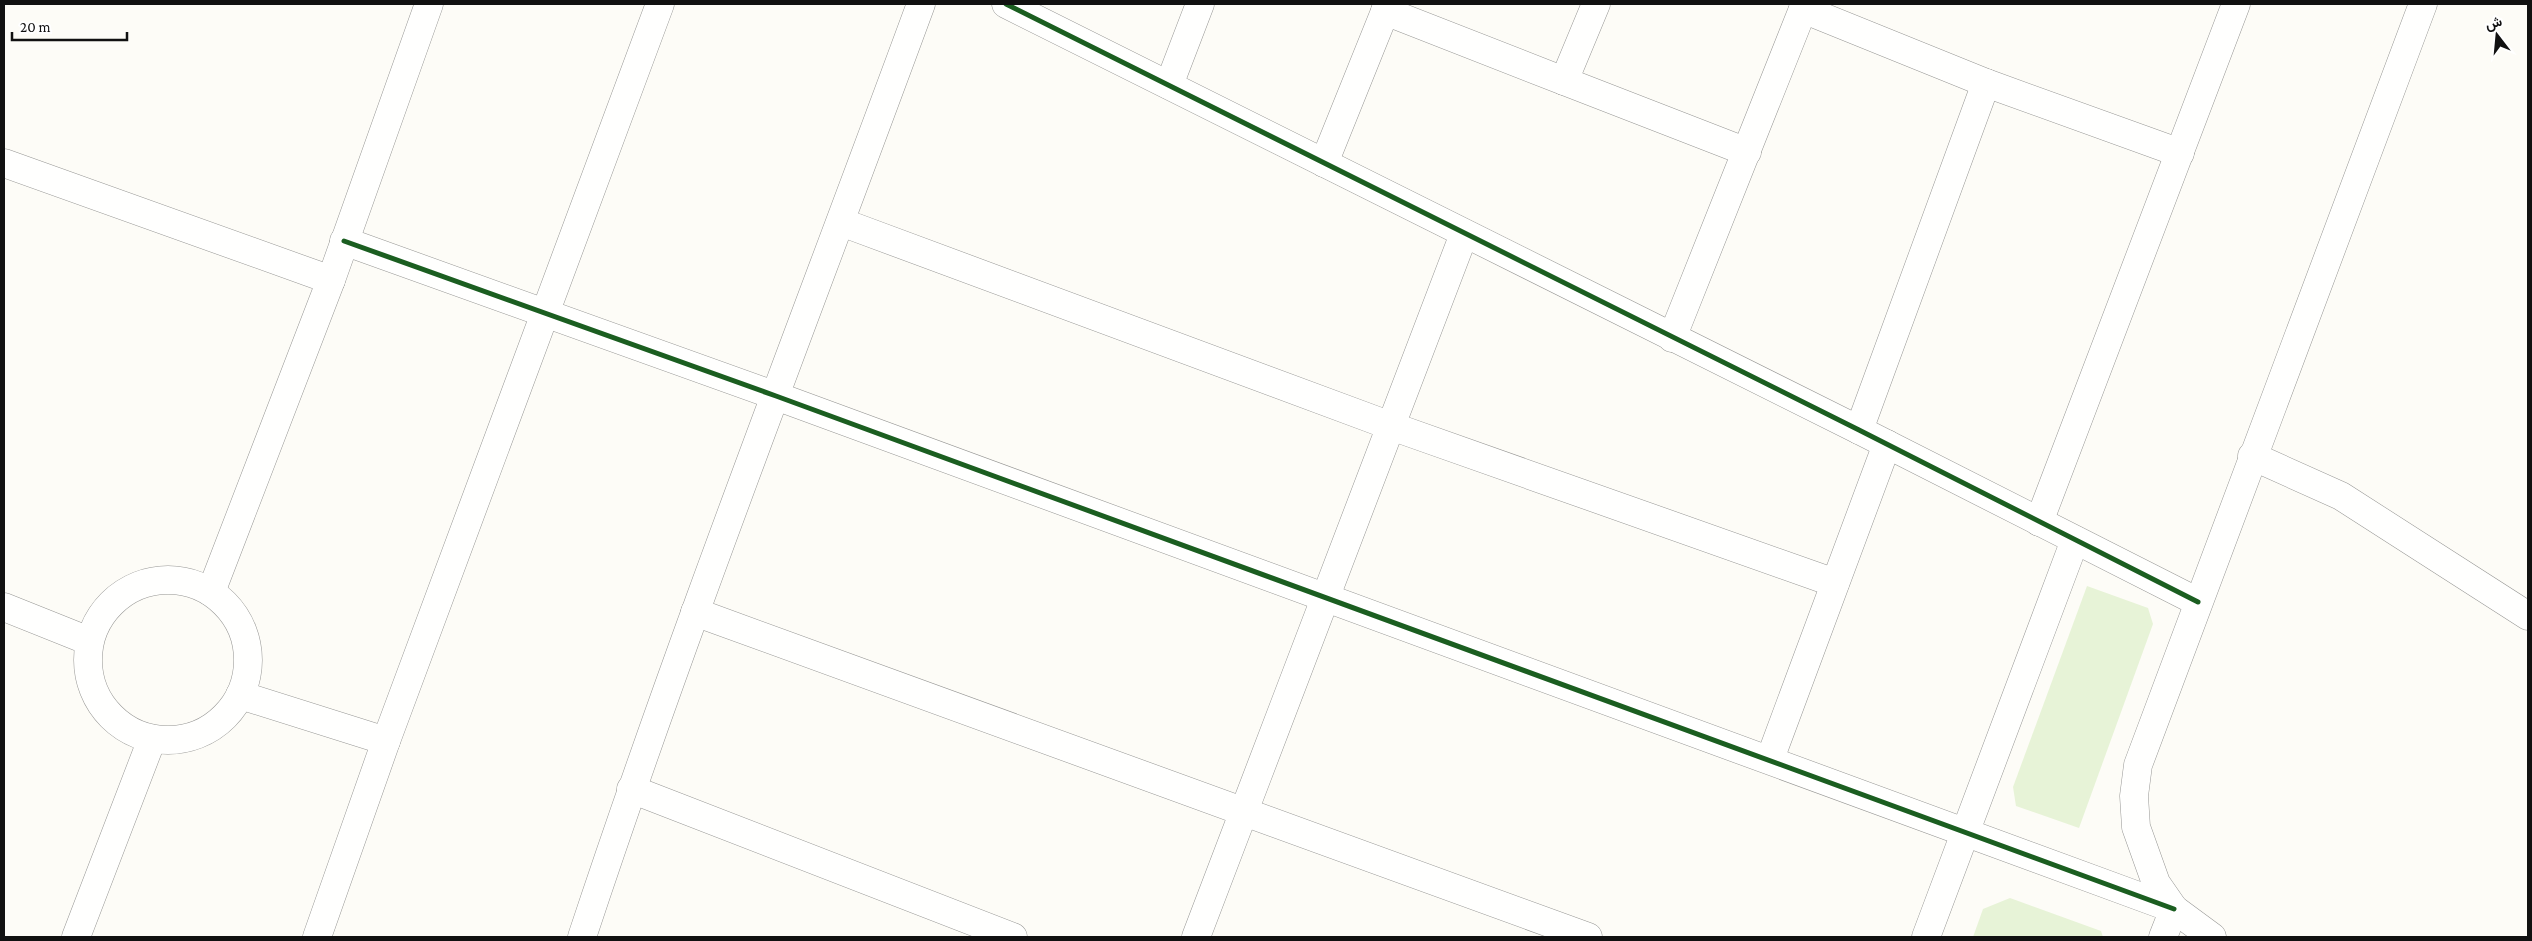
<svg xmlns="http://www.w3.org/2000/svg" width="2532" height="941" font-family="'Crimson Pro',Vazirmatn,serif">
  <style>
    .grass { fill: #e7f3d7 }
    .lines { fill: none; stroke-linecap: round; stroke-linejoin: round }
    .minor-casing { stroke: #979795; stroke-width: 29 }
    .minor { stroke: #fffffe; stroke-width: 28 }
    .cycleway-casing { stroke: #fff; stroke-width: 8 }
    .cycleway { stroke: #1b5e20; stroke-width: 5 }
  </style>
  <rect width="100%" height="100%" fill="#fdfcf7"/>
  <!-- grass -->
  <g class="grass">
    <path d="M2087 586 2148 608 2153 624 2079 828 2016 806 2013 787Z"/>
    <path d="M2010 898 2101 931 2103 937H1973L1983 909Z"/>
  </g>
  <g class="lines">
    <!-- minor casing -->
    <g class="minor-casing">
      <g id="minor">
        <path d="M1006 4 1859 430 2198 602"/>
        <path d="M1596 4 1564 81 1747 152"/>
        <path d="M1803 9 1986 83 2180 153"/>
        <path d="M1385 11 1564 81"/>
        <path d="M1169 85 1200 4"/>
        <path d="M4 163 331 280"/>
        <path d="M1324 163 1388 4"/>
        <path d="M841 222 1391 426 1835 583"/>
        <path d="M344 241 776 396 2174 909"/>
        <path d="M1672 338 1805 4"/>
        <path d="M1859 430 1986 83"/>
        <path d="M2252 456 2341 496 2528 616"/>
        <path d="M2039 522 2236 4"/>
        <circle cx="168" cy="660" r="80"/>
        <path d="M211 592 331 280 429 4"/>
        <path d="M4 607 89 641"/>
        <path d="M695 612 1588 937"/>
        <path d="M240 695 386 741"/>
        <path d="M1770 759 1887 444"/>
        <path d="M631 789 1013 937"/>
        <path d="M76 937 152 739"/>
        <path d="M317 937 386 741 660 4"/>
        <path d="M582 937C686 623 807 314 921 4"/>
        <path d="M1196 937 1464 234"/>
        <path d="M1926 937 2075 540"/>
        <path d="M2163 937 2174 909"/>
        <path d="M2212 937 2174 909 2156 883 2136 827 2134 796 2138 765 2423 4"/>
      </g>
    </g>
    <!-- minor -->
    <use href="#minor" class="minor"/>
    <!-- cycleway casing -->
    <g class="cycleway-casing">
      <g id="cycleway">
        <path d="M1006 4 1859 430 2198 602"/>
        <path d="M344 241 776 396 2174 909"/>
      </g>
    </g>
    <!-- cycleway -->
    <use href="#cycleway" class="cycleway"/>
  </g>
  <!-- border -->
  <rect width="2532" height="941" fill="none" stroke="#111111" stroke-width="10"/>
  <!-- north arrow -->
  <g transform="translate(2497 35) rotate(344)" stroke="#ffffff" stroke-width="4" paint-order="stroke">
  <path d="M0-4L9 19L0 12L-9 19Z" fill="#111111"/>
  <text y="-8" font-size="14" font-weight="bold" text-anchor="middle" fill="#111111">ش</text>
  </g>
  <!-- scale -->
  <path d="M12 32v8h115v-8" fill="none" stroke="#111111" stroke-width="2.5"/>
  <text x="20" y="32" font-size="15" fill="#111111" stroke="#ffffff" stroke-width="4" paint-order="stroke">20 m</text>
</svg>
